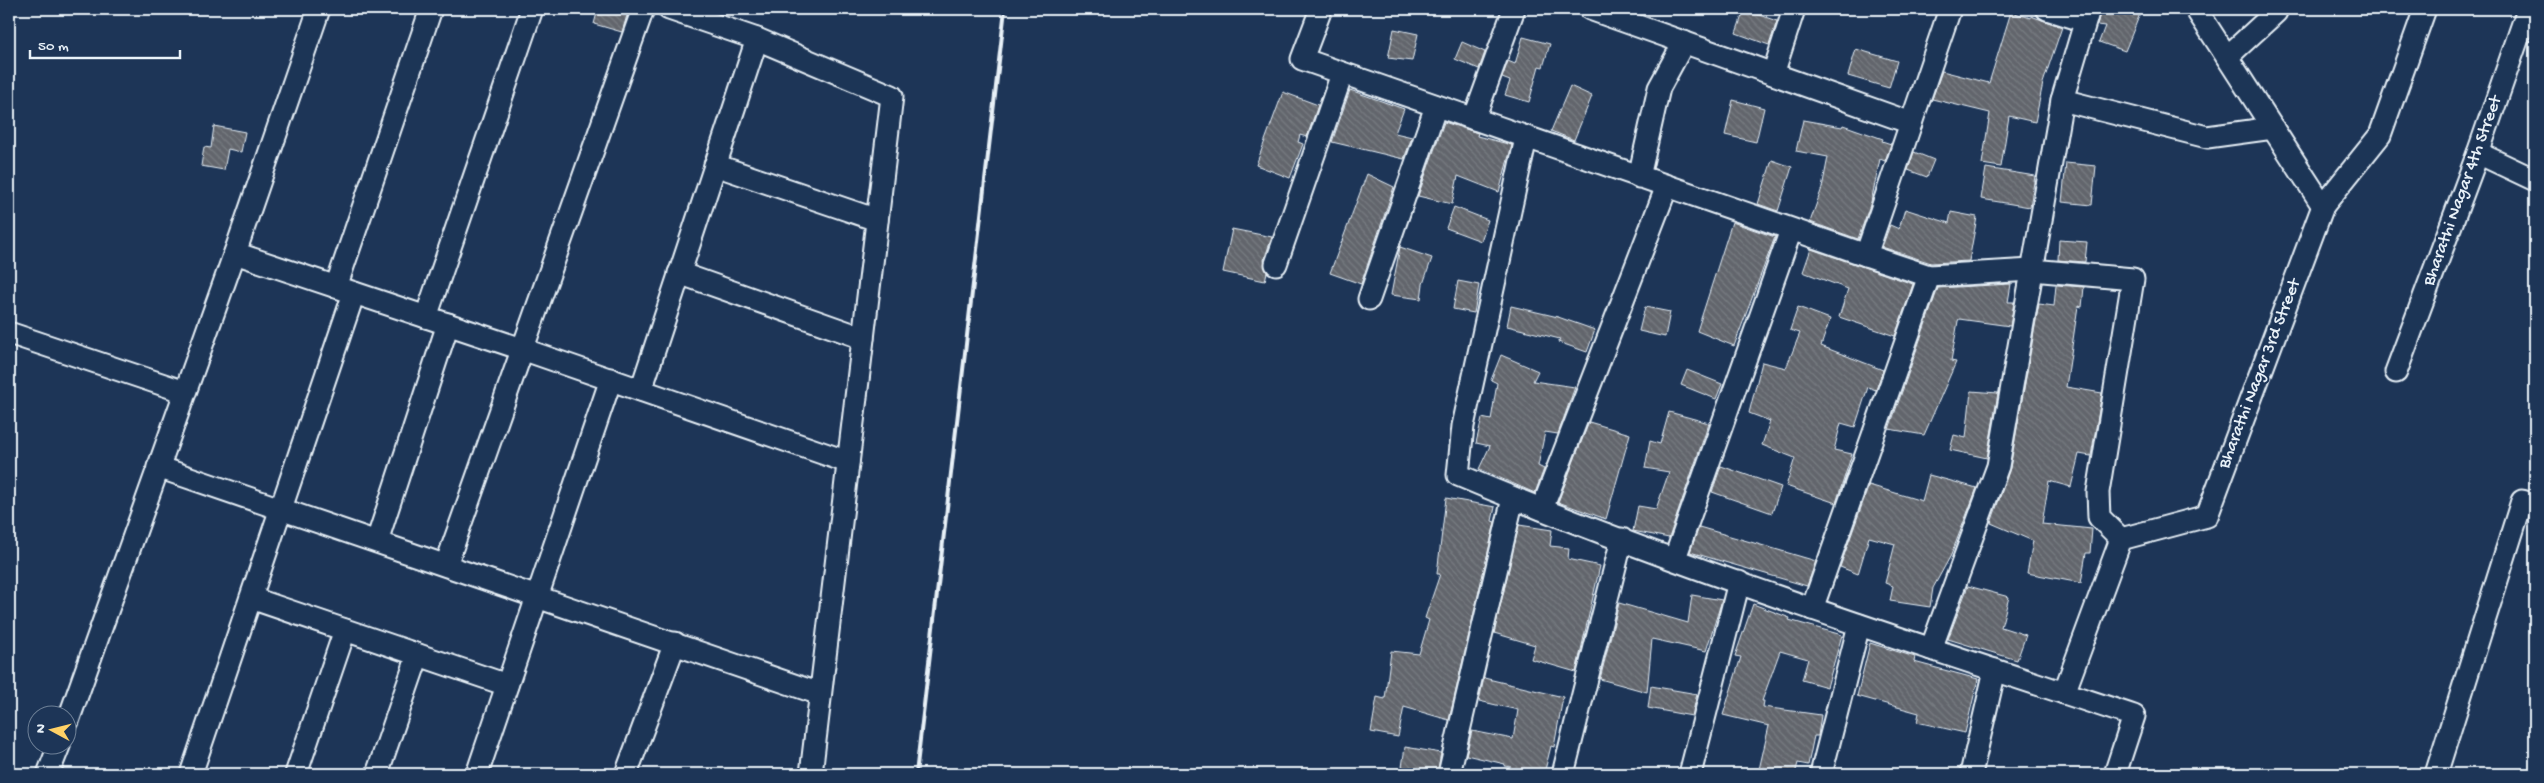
<svg xmlns="http://www.w3.org/2000/svg" width="2544" height="783" font-family="'Gochi Hand',sans-serif">
  <style>
    .building { fill: url(#building-back-hatch); stroke: #e8f1f8 }
    .lines { fill: none; stroke-linecap: round; stroke-linejoin: round }
    .street-casing { stroke: #e8f1f8; stroke-width: 25 }
    .street { stroke: #1d3557; stroke-width: 21 }
    .rail { stroke: #e8f1f8; stroke-width: 4 }
    .labels { text-anchor: middle; dominant-baseline: central; stroke-width: 4; stroke-linejoin: round; paint-order: stroke }
    .street-label { font-size: 18px; fill: #e8f1f8; stroke: #1d3557 }
  </style>
  <defs>
    <pattern id="building-back-hatch" width="6" height="6" patternUnits="userSpaceOnUse" patternTransform="scale(1.25)"><rect width="6" height="6" fill="#62656c"/><path d="M-1 5l2 2M0 0l6 6M5-1l2 2" fill="none" stroke="#787c82"/></pattern>
  </defs>
  <rect width="100%" height="100%" fill="#1d3557"/>
  <filter id="ink" filterUnits="userSpaceOnUse"><feTurbulence type="fractalNoise" baseFrequency=".02" numOctaves="2"/><feDisplacementMap in="SourceGraphic" scale="10" xChannelSelector="R" yChannelSelector="G"/><feConvolveMatrix kernelMatrix="1 2 1 2 8 2 1 2 1" color-interpolation-filters="sRGB"/></filter>
  <g filter="url(#ink)">
    <!-- building -->
    <g class="building">
      <path d="M598 9H629L622 32 594 24Z"/>
      <path d="M2101 9 2114 11 2115 9H2142L2125 51 2099 42 2105 26 2097 25Z"/>
      <path d="M1744 10 1777 21 1769 45 1736 33Z"/>
      <path d="M2011 12 2031 18V16L2062 27 2043 83 2035 122 2009 116 2001 167 1982 164 1990 113 1932 99 1942 71 1989 83Z"/>
      <path d="M1394 29 1418 34 1412 61 1388 58Z"/>
      <path d="M1523 37 1550 44 1543 67 1539 66 1529 102 1505 95 1510 81 1502 78 1508 61 1515 64Z"/>
      <path d="M1462 42 1485 52 1479 69 1455 59Z"/>
      <path d="M1856 49 1897 61 1889 88 1848 76Z"/>
      <path d="M1570 86 1592 96 1574 140 1551 131Z"/>
      <path d="M1350 90 1404 109 1395 133 1412 137 1404 159 1332 142Z"/>
      <path d="M1283 92 1318 105 1307 137 1300 135 1298 142 1303 144 1290 178 1256 165Z"/>
      <path d="M1733 100 1764 108 1756 142 1725 135Z"/>
      <path d="M1803 120 1842 127 1843 125 1883 139 1882 141 1891 144 1885 161 1880 159 1871 202 1858 239 1810 222 1822 188 1828 157 1796 151Z"/>
      <path d="M1444 122 1478 133 1477 136 1512 145 1499 192 1458 176 1452 204 1418 196Z"/>
      <path d="M214 126 245 132 241 152 228 149 224 170 201 166 204 147 211 148Z"/>
      <path d="M1914 152 1934 160 1927 177 1908 170Z"/>
      <path d="M1772 160 1792 167 1778 211 1758 204Z"/>
      <path d="M2066 163 2096 166 2092 205 2062 202Z"/>
      <path d="M1986 168 2035 176 2030 207 1981 199Z"/>
      <path d="M1367 174 1394 187 1361 284 1330 273Z"/>
      <path d="M1454 207 1488 220 1481 241 1446 228Z"/>
      <path d="M1905 209 1949 223 1951 212 1977 217 1969 261 1931 263 1882 247 1890 225 1899 229Z"/>
      <path d="M1732 222 1775 237 1734 346 1697 331Z"/>
      <path d="M1232 229 1272 237 1264 260 1267 272 1265 281 1223 272Z"/>
      <path d="M2059 240 2087 242 2085 262 2058 260Z"/>
      <path d="M1400 247 1432 258 1423 284 1421 299 1391 295Z"/>
      <path d="M1811 249 1913 284 1895 336 1839 317 1848 289 1803 272Z"/>
      <path d="M1458 281 1479 285 1474 313 1453 309Z"/>
      <path d="M2011 284 2008 302H2014L2010 326 1959 319 1958 321 1951 361 1956 362 1924 435 1889 429 1938 288Z"/>
      <path d="M2056 285 2084 287 2082 307 2078 306 2066 387 2102 393 2091 456 2079 454 2071 487 2049 481 2042 524 2092 529 2090 553H2086L2081 583 2027 573 2033 541 1991 523 2010 468 2039 304 2054 306Z"/>
      <path d="M1511 306 1558 317 1595 330 1587 352 1558 342 1560 339 1507 326Z"/>
      <path d="M1645 307 1670 312 1665 337 1639 331Z"/>
      <path d="M1798 307 1830 319 1821 346 1883 370 1876 390 1868 387 1855 427 1841 423 1834 450 1852 454 1836 503 1786 486 1795 458 1762 445 1770 421 1749 413 1762 362 1786 368 1800 333 1790 330Z"/>
      <path d="M1501 355 1538 371 1533 381 1575 387 1558 434 1545 432 1538 466 1544 469 1535 493 1479 469 1490 446 1476 443 1482 418 1491 420 1497 383 1491 380Z"/>
      <path d="M1687 370 1722 384 1716 399 1681 385Z"/>
      <path d="M1971 391 1998 393 1987 458 1950 450 1954 435 1966 438Z"/>
      <path d="M1669 412 1709 423 1669 538 1633 531 1638 506 1656 509 1669 472 1645 468 1650 441 1660 444Z"/>
      <path d="M1589 422 1630 434 1606 519 1558 502Z"/>
      <path d="M1721 466 1781 487 1772 513 1712 492Z"/>
      <path d="M1929 475 1977 488 1951 555 1933 588 1930 607 1890 601 1893 586 1885 583 1895 544 1869 537 1858 574 1840 567 1869 485 1922 501Z"/>
      <path d="M1446 498 1495 507 1492 521 1495 522 1449 720 1404 707 1398 737 1371 732 1377 697 1385 699 1391 651 1419 654 1429 620 1425 618 1440 574H1437Z"/>
      <path d="M1519 525 1552 530 1550 546 1569 548 1568 559 1600 566 1576 672 1531 659 1535 645 1494 633Z"/>
      <path d="M1699 527 1816 561 1807 586 1690 552Z"/>
      <path d="M1968 586 2009 597 2001 627 2026 635 2017 660 1948 639Z"/>
      <path d="M1692 595 1722 600 1706 651 1652 639 1647 692 1600 679 1619 603 1688 623Z"/>
      <path d="M1753 604 1790 618 1789 620 1842 635 1827 687 1802 680 1808 659 1780 651 1762 701H1764L1763 707 1821 715 1818 736H1814L1808 765 1798 763 1795 774H1758L1769 726 1723 715 1741 657 1735 656Z"/>
      <path d="M1870 643 1915 657 1914 662 1978 679 1965 733 1917 722 1919 713 1857 696Z"/>
      <path d="M1484 678 1563 697 1554 747 1551 746 1544 774H1510L1511 767 1504 766 1505 764 1466 755 1472 731 1513 739 1518 710 1479 701Z"/>
      <path d="M1651 686 1697 694 1692 716 1648 708Z"/>
      <path d="M1405 747 1441 753 1437 774H1401Z"/>
    </g>
    <g class="lines">
      <!-- street casing -->
      <g class="street-casing">
        <g id="street">
          <path d="M669 9 757 39 892 96 811 774"/>
          <path d="M1321 9 1302 59 1866 255 1929 276 2032 270 2133 279 2098 492 2099 517 2121 539"/>
          <path d="M1590 9 1911 123"/>
          <path d="M2047 9 2085 21"/>
          <path d="M2196 9 2323 206"/>
          <path d="M2227 57 2276 12 2277 9"/>
          <path d="M1773 74 1794 9"/>
          <path d="M2062 100 2207 137 2273 128"/>
          <path d="M1474 119 1514 9"/>
          <path d="M1526 138 1463 426 1458 475C1678 568 1907 641 2134 716L2115 774"/>
          <path d="M2478 153 2535 180"/>
          <path d="M715 165 877 220"/>
          <path d="M1639 177 1659 88 1684 42"/>
          <path d="M235 253 522 349 848 462"/>
          <path d="M1866 255 1950 9"/>
          <path d="M1276 264 1342 74"/>
          <path d="M679 273 863 338"/>
          <path d="M336 287 431 9"/>
          <path d="M1369 299 1436 106"/>
          <path d="M426 317 532 9"/>
          <path d="M9 333 185 392"/>
          <path d="M2396 372 2478 153 2528 9"/>
          <path d="M641 390 757 39"/>
          <path d="M158 467 820 694"/>
          <path d="M1542 509 1667 186"/>
          <path d="M377 541 448 324"/>
          <path d="M1675 558 1791 230"/>
          <path d="M446 565 643 9"/>
          <path d="M251 598 507 685"/>
          <path d="M1812 609 1929 276"/>
          <path d="M1931 649 1998 466 2062 100 2089 9"/>
          <path d="M2064 693 2121 539 2207 516 2323 206 2380 135 2425 9"/>
          <path d="M68 721 238 244 319 9"/>
          <path d="M48 774 59 746"/>
          <path d="M191 774 354 293"/>
          <path d="M296 774 345 630"/>
          <path d="M377 774 418 655"/>
          <path d="M477 774 611 379"/>
          <path d="M626 774 675 643"/>
          <path d="M1449 774 1513 498"/>
          <path d="M1563 774 1622 539"/>
          <path d="M1690 774 1739 582"/>
          <path d="M1821 774 1859 625"/>
          <path d="M1971 774 1995 670"/>
          <path d="M2436 774 2522 501 2535 505"/>
        </g>
      </g>
      <!-- street -->
      <use href="#street" class="street"/>
      <!-- rail -->
      <path class="rail" d="M916 774 1005 9"/>
    </g>
  </g>
  <g class="labels">
    <!-- street labels -->
    <g class="street-label">
      <text transform="translate(2463 191) rotate(-70)">Bharathi Nagar 4th Street</text>
      <text transform="translate(2260 374) rotate(-69)">Bharathi Nagar 3rd Street</text>
    </g>
  </g>
  <!-- margin -->
  <rect width="2544" height="783" fill="none" stroke="#1d3557" stroke-width="30"/>
  <rect x="15" y="15" width="2514" height="753" fill="none" stroke="#e8f1f8" stroke-width="2" filter="url(#ink)"/>
  <!-- north arrow -->
  <g transform="translate(52 730) rotate(277)"><circle r="24" fill="#1d3557" stroke="#6e8097"/>
  <path d="M0-4L9 19L0 12L-9 19Z" fill="#ffd166"/>
  <text y="-8" font-size="14" font-weight="bold" text-anchor="middle" fill="#e8f1f8">N</text>
  </g>
  <!-- scale -->
  <path d="M30 50v8h150v-8" fill="none" stroke="#e8f1f8" stroke-width="2.5"/>
  <text x="38" y="50" font-size="15" fill="#e8f1f8" stroke="#1d3557" stroke-width="4" paint-order="stroke">50 m</text>
</svg>
